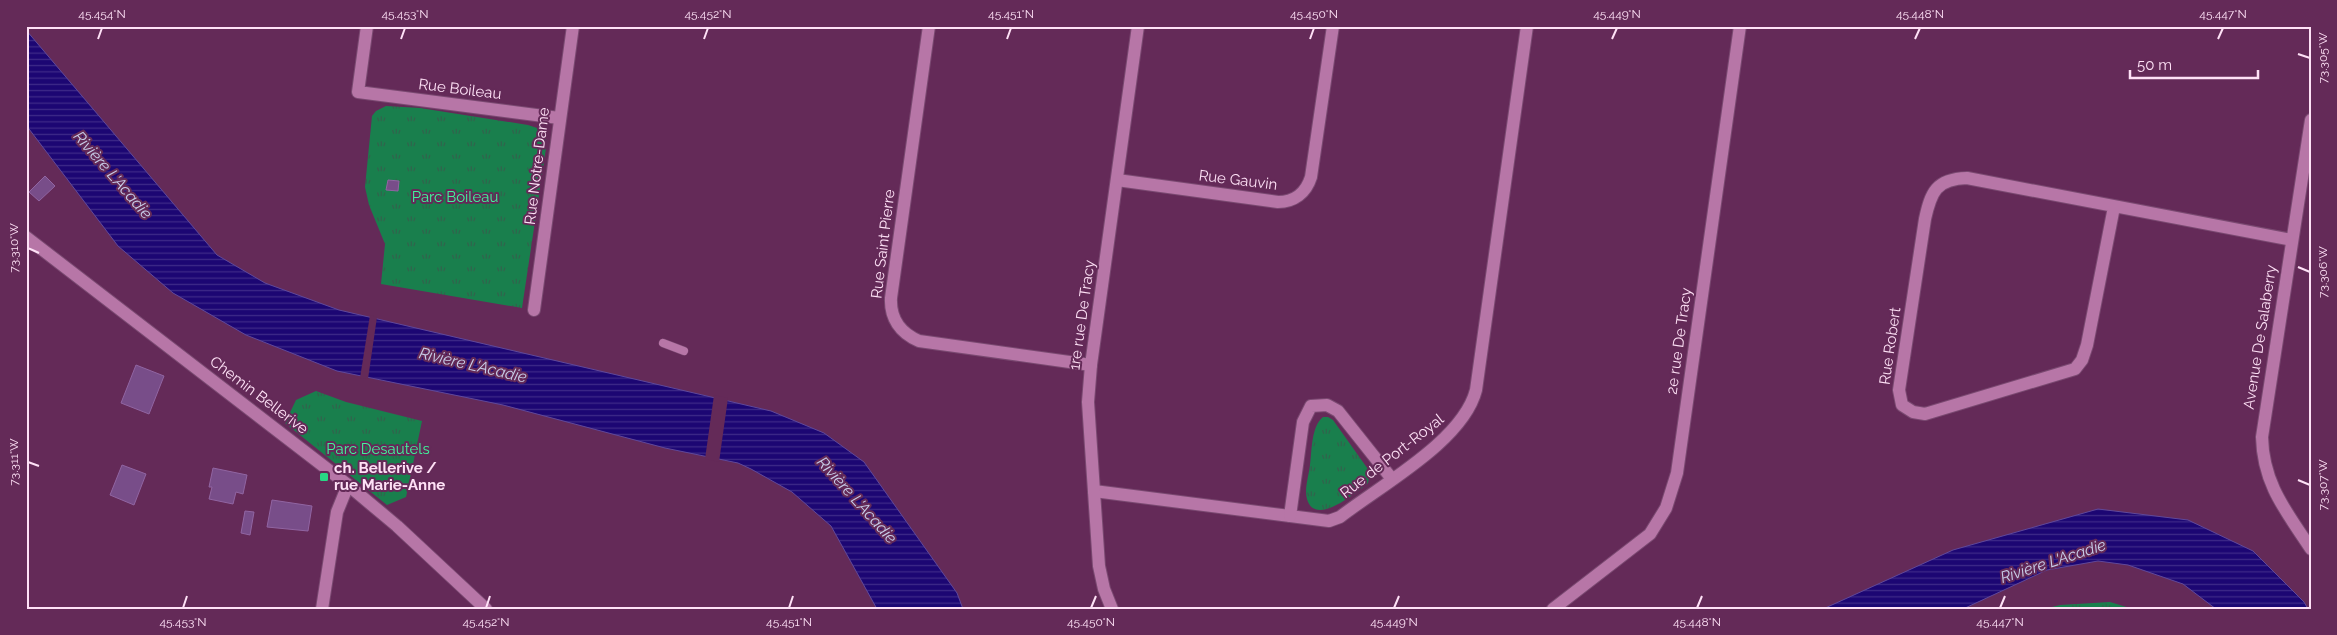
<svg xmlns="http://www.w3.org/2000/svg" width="2337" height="635" font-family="Raleway,sans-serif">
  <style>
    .grass { fill: url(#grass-tufts) }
    .water { fill: url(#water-rules); stroke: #60489a }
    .pier { fill: #642a58 }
    .building { fill: #784d89; stroke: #9165a2 }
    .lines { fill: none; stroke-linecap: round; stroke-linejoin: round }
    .service-casing { stroke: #7a4971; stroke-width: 9 }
    .minor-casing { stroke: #7a4971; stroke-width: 14 }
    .tertiary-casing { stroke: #7a4971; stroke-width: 14 }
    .service { stroke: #b776a7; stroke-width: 8 }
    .minor { stroke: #b776a7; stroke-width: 12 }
    .tertiary { stroke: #b776a7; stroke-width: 12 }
    .ticks { fill: none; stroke: #fee1f6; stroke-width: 2 }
    .poi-dot { fill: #28d885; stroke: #642a58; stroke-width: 2 }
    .labels { text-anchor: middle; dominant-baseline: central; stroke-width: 4; stroke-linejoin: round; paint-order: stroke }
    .street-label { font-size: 15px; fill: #fee1f6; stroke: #642a58 }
    .park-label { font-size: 15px; fill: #40f69b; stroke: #642a58 }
    .poi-label { font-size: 15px; font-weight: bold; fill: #fee1f6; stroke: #642a58; text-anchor: start }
    .water-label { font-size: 16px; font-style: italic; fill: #c8cee9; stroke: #642a58 }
    .neatline { fill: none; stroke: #fee1f6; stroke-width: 2 }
    .ticks-label { font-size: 12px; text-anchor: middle; fill: #fee1f6 }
  </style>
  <defs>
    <pattern id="grass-tufts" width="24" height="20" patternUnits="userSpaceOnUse" patternTransform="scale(1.25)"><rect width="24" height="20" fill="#197f4d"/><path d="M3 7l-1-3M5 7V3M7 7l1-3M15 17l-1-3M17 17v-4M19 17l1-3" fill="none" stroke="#30644c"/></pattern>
    <pattern id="water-rules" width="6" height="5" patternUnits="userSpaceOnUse" patternTransform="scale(1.25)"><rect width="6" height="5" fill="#1c0673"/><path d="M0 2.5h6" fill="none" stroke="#3e2a88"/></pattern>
  </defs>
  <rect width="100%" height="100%" fill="#642a58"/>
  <!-- grass -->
  <g class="grass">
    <path d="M386 106 420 108 528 125 537 128 546 136V148L522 308 381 284 385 244 369 205 365 187 372 116 376 111Z"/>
    <path d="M316 391 346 402 422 421 406 497 387 505 285 423 296 400Z"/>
    <path d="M1323 417H1328L1333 420 1370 472 1368 483C1358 491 1315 528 1307 499 1304 489 1309 475 1310 465 1312 450 1311 427 1323 417Z"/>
    <path d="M2110 602 2133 609H2044L2060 605Z"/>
  </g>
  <!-- water -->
  <g class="water">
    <path d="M26 30 217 255 265 283 339 310 771 411 824 433 864 462 957 593 963 609H877L831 526 792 492 751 469 738 463 665 448 503 405 337 371 246 335 173 293 118 246 26 125Z"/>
    <path d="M2098 509 2188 520 2253 551 2304 602 2308 609H2216L2183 584 2128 565 2098 561 2047 570 1963 609H1823L1953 550Z"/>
  </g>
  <!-- pier -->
  <g class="pier">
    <path d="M370 315 377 317 368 379 360 378Z"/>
    <path d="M714 395 728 398 719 462 705 459Z"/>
  </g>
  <!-- building -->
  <g class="building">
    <path d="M45 176 55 186 39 201 29 192Z"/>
    <path d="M388 180 399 181 398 191 386 190Z"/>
    <path d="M136 365 164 376 149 414 121 403Z"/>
    <path d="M122 465 146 474 134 505 110 495Z"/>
    <path d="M213 468 247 475 243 494 236 492 233 504 209 499 212 487H209Z"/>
    <path d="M272 500 312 506 308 531 267 527Z"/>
    <path d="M245 511 254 512 250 535 241 533Z"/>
  </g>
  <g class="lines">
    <!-- service casing -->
    <g class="service-casing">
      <path id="service" d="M663 343 684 351"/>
    </g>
    <!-- minor casing -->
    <g class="minor-casing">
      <g id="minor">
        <path d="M367 26 358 92 559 118"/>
        <path d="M929 26 891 298C890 318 900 333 919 341L1091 365"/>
        <path d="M1117 180 1278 202C1294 202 1306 193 1311 177L1333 26"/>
        <path d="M2114 207 2087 345 2082 360 2075 369 1925 414 1913 412 1902 405 1899 390 1925 219C1931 192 1936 179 1967 178L2292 240"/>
        <path d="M534 310 573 26"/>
        <path d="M1094 491 1329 521 1340 517C1381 485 1463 441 1476 390L1527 26"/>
        <path d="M1290 516 1303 422 1311 406 1327 405 1338 411 1392 479"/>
        <path d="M322 609 337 512 348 485"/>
        <path d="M1112 609 1104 589 1099 566 1088 402 1091 365 1138 26"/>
        <path d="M1553 609 1650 534 1666 508 1677 473 1740 26"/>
      </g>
    </g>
    <!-- tertiary casing -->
    <g class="tertiary-casing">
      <g id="tertiary">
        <path d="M2311 120 2262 437C2263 484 2286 511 2311 549"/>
        <path d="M26 237 348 485 397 526 486 609"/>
      </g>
    </g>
    <!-- service -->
    <use href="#service" class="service"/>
    <!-- minor -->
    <use href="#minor" class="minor"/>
    <!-- tertiary -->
    <use href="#tertiary" class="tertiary"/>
  </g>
  <!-- ticks -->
  <path class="ticks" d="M98 39 102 28M401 39 405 28M704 39 708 28M1007 39 1011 28M1310 39 1314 28M1612 39 1617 28M1915 39 1920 28M2218 39 2223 28M2298 54 2310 58M28 248 39 253M2298 267 2310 272M28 462 39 466M2298 480 2310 485M183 608 187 596M486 608 490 596M789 608 793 596M1091 608 1096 596M1394 608 1399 596M1697 608 1702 596M2000 608 2005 596"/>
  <!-- markers -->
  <rect class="poi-dot" x="319" y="472" width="10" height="10" rx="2.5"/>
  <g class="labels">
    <!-- street labels -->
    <g class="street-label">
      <text transform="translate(460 89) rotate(7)">Rue Boileau</text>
      <text transform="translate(537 166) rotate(-83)">Rue Notre-Dame</text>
      <text transform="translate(1238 180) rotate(7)">Rue Gauvin</text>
      <text transform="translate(883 244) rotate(-83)">Rue Saint Pierre</text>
      <text transform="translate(1082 315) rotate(-82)">1re rue De Tracy</text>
      <text transform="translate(2260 337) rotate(-81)">Avenue De Salaberry</text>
      <text transform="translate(1679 341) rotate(-82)">2e rue De Tracy</text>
      <text transform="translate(1890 346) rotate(-82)">Rue Robert</text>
      <text transform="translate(259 395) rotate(37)">Chemin Bellerive</text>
      <text transform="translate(1392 456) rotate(-38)">Rue de Port-Royal</text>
    </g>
    <!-- park labels -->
    <g class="park-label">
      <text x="455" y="197">Parc Boileau</text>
      <text x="378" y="449">Parc Desautels</text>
    </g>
    <!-- poi labels -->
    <g class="poi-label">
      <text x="334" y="468">ch. Bellerive /<tspan x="334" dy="17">rue Marie-Anne</tspan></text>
    </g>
    <!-- water labels -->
    <g class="water-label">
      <text transform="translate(113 175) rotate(49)">Rivière L'Acadie</text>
      <text transform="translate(473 365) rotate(13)">Rivière L'Acadie</text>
      <text transform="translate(857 500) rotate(48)">Rivière L'Acadie</text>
      <text transform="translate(2053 561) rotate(-18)">Rivière L'Acadie</text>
    </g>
  </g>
  <!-- border -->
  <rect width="2337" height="635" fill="none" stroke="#642a58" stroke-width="55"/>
  <!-- scale -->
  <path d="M2130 70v8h128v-8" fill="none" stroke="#fee1f6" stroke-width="2.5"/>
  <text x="2137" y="70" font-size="15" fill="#fee1f6" stroke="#642a58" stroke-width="4" paint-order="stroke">50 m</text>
  <rect x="28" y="28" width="2282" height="580" class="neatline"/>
  <g class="ticks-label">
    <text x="102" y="18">45.454°N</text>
    <text x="405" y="18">45.453°N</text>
    <text x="708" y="18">45.452°N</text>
    <text x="1011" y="18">45.451°N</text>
    <text x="1314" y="18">45.450°N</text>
    <text x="1617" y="18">45.449°N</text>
    <text x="1920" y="18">45.448°N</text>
    <text x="2223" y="18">45.447°N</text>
    <text transform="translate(2323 58) rotate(-90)" y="4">73.305°W</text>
    <text transform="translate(14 248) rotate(-90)" y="4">73.310°W</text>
    <text transform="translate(2323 272) rotate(-90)" y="4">73.306°W</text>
    <text transform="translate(14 462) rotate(-90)" y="4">73.311°W</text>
    <text transform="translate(2323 485) rotate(-90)" y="4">73.307°W</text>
    <text x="183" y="626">45.453°N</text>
    <text x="486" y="626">45.452°N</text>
    <text x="789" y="626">45.451°N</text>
    <text x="1091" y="626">45.450°N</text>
    <text x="1394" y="626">45.449°N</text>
    <text x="1697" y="626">45.448°N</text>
    <text x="2000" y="626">45.447°N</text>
  </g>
</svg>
